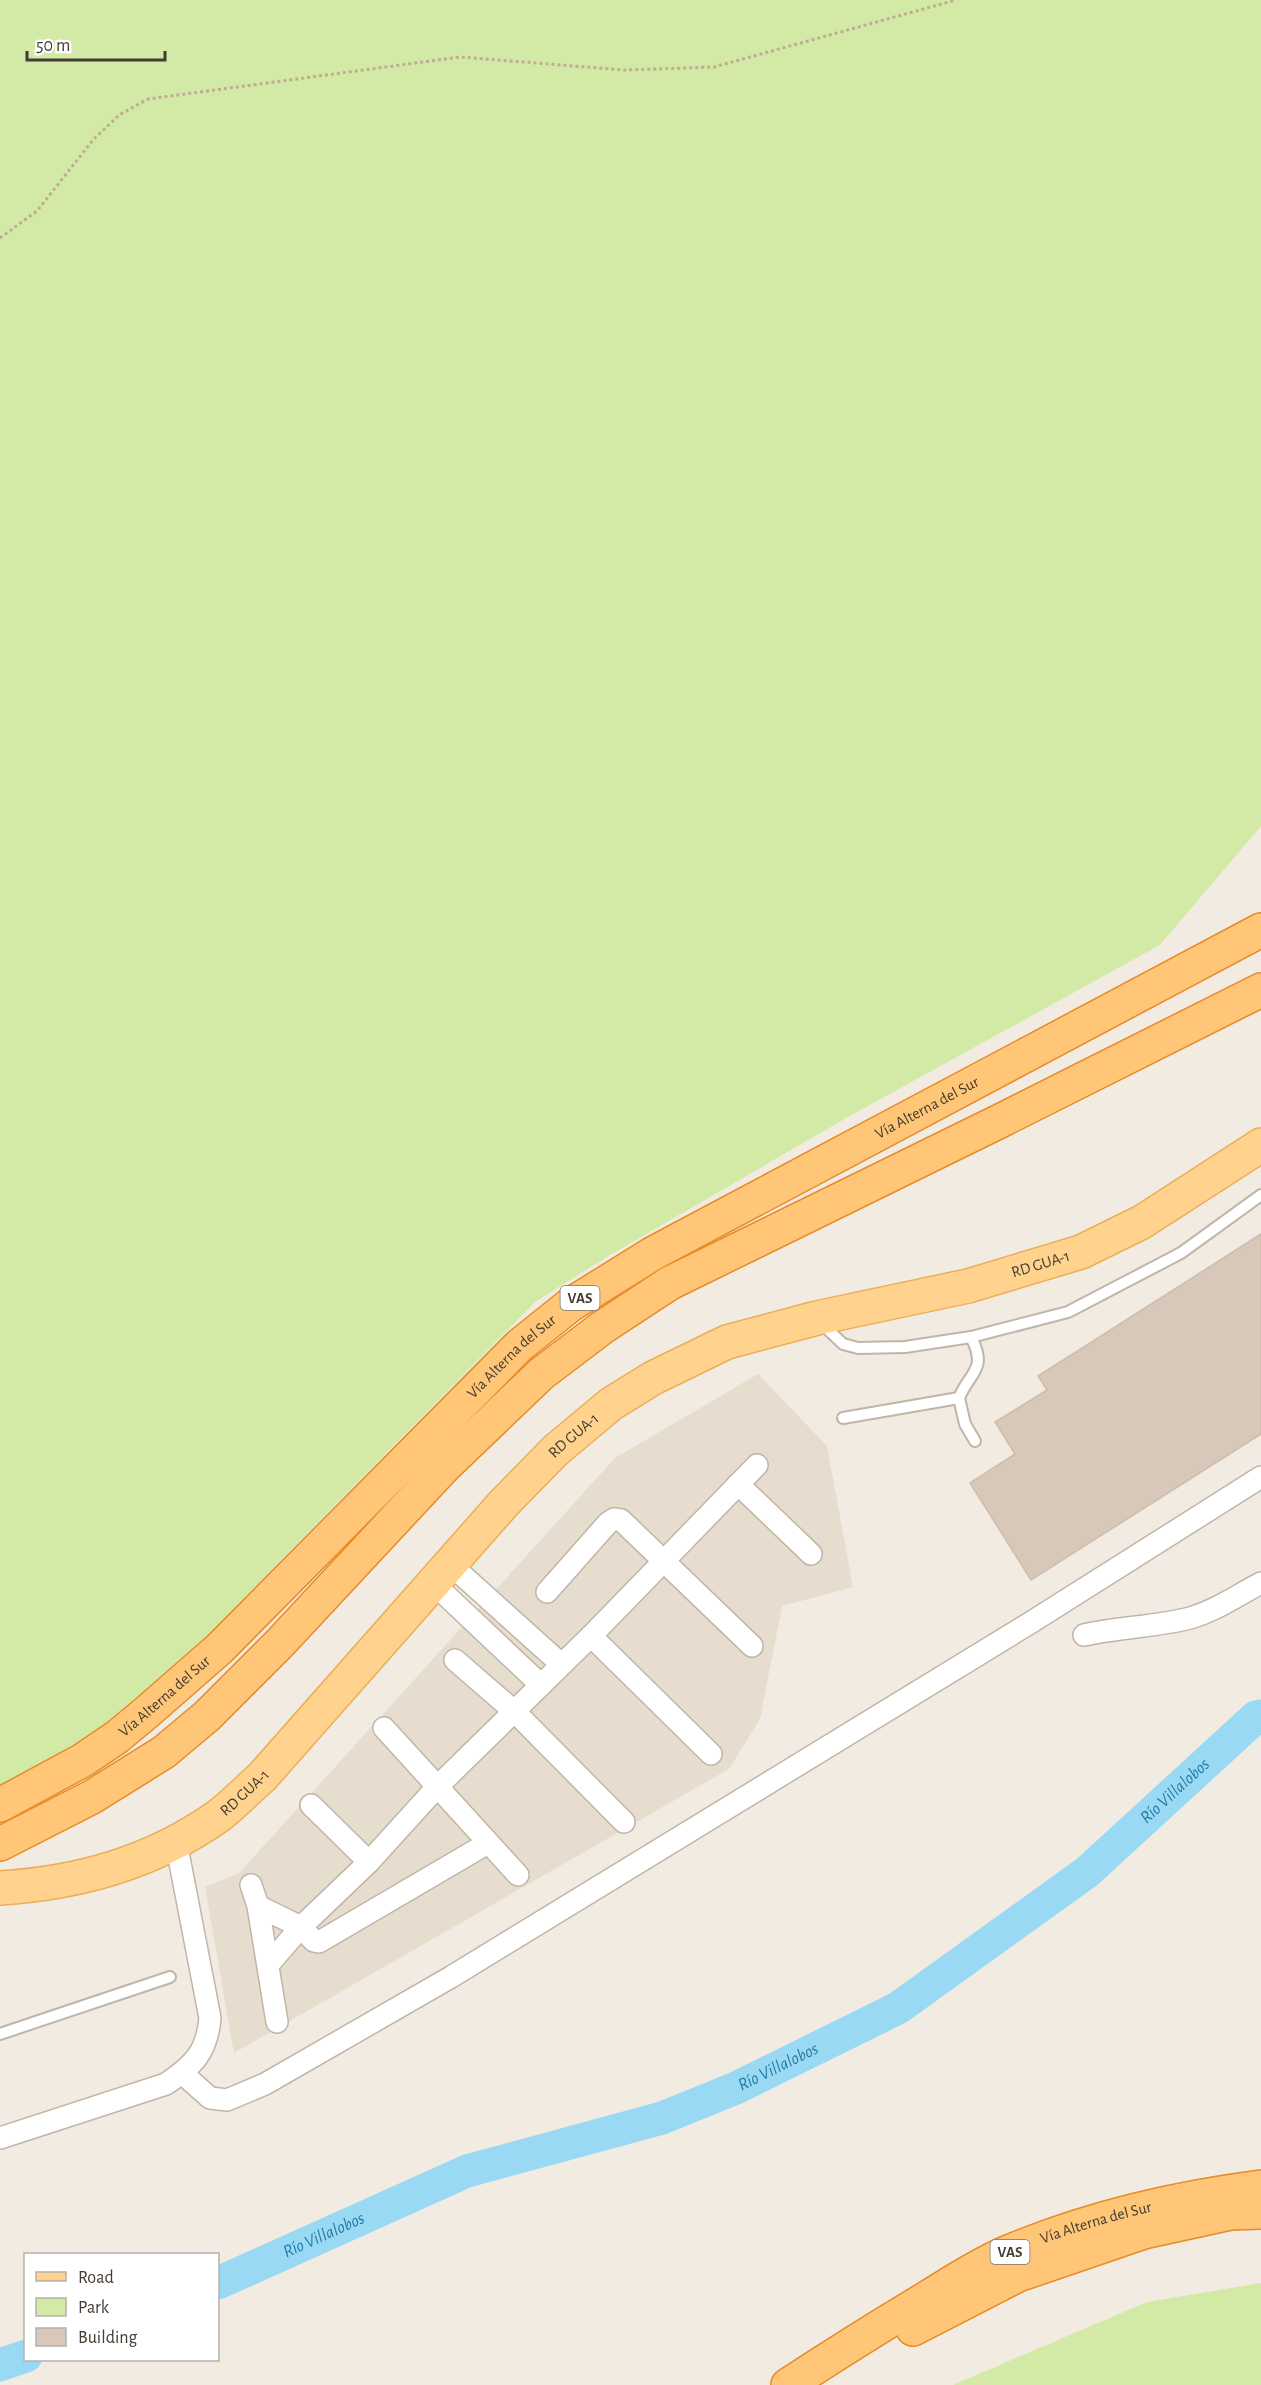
<svg xmlns="http://www.w3.org/2000/svg" width="1261" height="2385" font-family="'Alegreya Sans',sans-serif">
  <style>
    .residential { fill: #e6ddcf }
    .green { fill: #d3eaa7 }
    .lines { fill: none; stroke-linecap: round; stroke-linejoin: round }
    .river { stroke: #99d9f4; stroke-width: 33 }
    .building { fill: #d7c8ba; stroke: #cfbdaa; stroke-width: 1.5 }
    .service-casing { stroke: #c1b5a7; stroke-width: 14 }
    .minor-casing { stroke: #c1b5a7; stroke-width: 24 }
    .primary-casing { stroke: #eaae58; stroke-width: 36 }
    .trunk-casing { stroke: #e68b28; stroke-width: 36 }
    .path { stroke: #c0ac94; stroke-width: 3; stroke-dasharray: 3 3; stroke-linecap: butt }
    .service { stroke: #fff; stroke-width: 10 }
    .minor { stroke: #fff; stroke-width: 21 }
    .primary { stroke: #ffd38e; stroke-width: 33 }
    .trunk { stroke: #ffc677; stroke-width: 33 }
    .labels { text-anchor: middle; dominant-baseline: central; stroke-width: 4.5; stroke-linejoin: round; paint-order: stroke }
    .shield { fill: #fff; stroke: #7c7670; stroke-width: 1.5 }
    .shield-label { font-size: 15px; font-weight: bold; fill: #443b32 }
    .street-label { font-size: 16px; fill: #443b32; stroke: #fff }
    .water-label { font-size: 18px; font-style: italic; fill: #247ca4; stroke: #fff }
  </style>
  <rect width="100%" height="100%" fill="#f2ebe2"/>
  <!-- residential -->
  <path class="residential" d="M758 1374 827 1446 853 1587 782 1606 760 1719 729 1769 234 2053 205 1887 239 1873 615 1458Z"/>
  <!-- green -->
  <g class="green">
    <path d="M0 0H1261V826L1160 945 848 1117 610 1255 535 1302 204 1638 108 1724 28 1772 0 1786Z"/>
    <path d="M1261 2283V2385H953L1147 2302Z"/>
  </g>
  <g class="lines">
    <!-- river -->
    <g class="river">
      <path id="s1" d="M218 2283 467 2171 662 2118 736 2088 898 2008 1087 1872 1256 1717 1261 1716"/>
      <path d="M0 2365 26 2356"/>
    </g>
  </g>
  <!-- building -->
  <path class="building" d="M1261 1234V1434L1031 1580 970 1483 1015 1454 995 1422 1047 1390 1038 1376Z"/>
  <g class="lines">
    <!-- service casing -->
    <g class="service-casing">
      <g id="service">
        <path d="M821 1323 843 1344 858 1348 905 1347 971 1337 1068 1312 1181 1253 1261 1195"/>
        <path d="M971 1337C988 1370 970 1371 959 1398L965 1424 975 1441"/>
        <path d="M843 1418 959 1398"/>
        <path d="M0 2034 170 1977"/>
      </g>
    </g>
    <!-- minor casing -->
    <g class="minor-casing">
      <g id="minor">
        <path d="M738 1484 811 1554"/>
        <path d="M451 1565 561 1664"/>
        <path d="M434 1584 541 1685"/>
        <path d="M547 1592 608 1523 614 1519 621 1520 752 1646"/>
        <path d="M1084 1635C1119 1627 1155 1627 1190 1618 1215 1611 1238 1595 1261 1583"/>
        <path d="M591 1636 711 1754"/>
        <path d="M455 1660 515 1712 624 1822"/>
        <path d="M384 1728 518 1875"/>
        <path d="M311 1805 369 1862"/>
        <path d="M251 1885 258 1906 277 2022"/>
        <path d="M258 1906 301 1927 314 1941 319 1942 488 1843"/>
        <path d="M268 1965 301 1927 369 1862 437 1787 591 1636 757 1465"/>
        <path d="M182 2073 210 2098 227 2100 265 2084 451 1977 1030 1623 1261 1477"/>
        <path d="M0 2138 166 2084C194 2065 207 2052 210 2018L176 1842"/>
      </g>
    </g>
    <!-- primary casing -->
    <g class="primary-casing">
      <g id="primary">
        <path id="s2" d="M0 1888C79 1883 151 1863 217 1817 233 1805 247 1790 262 1777L504 1503 556 1450 611 1404 653 1378 727 1342 817 1318 968 1286 1081 1252 1142 1222 1261 1145"/>
      </g>
    </g>
    <!-- trunk casing -->
    <g class="trunk-casing">
      <g id="trunk">
        <path id="s3" d="M0 1805 83 1760 117 1737 147 1712 219 1649 520 1345 570 1305 652 1254 1261 930"/>
        <path d="M0 1844 92 1797 164 1752 207 1716 279 1644 444 1467 541 1374 603 1327 670 1283 1000 1121 1261 990"/>
        <path d="M913 2329 1018 2275 1144 2232 1231 2213 1261 2212"/>
        <path id="s4" d="M788 2385C834 2355 880 2326 927 2298 952 2282 979 2265 1006 2253 1086 2219 1175 2198 1261 2187"/>
      </g>
    </g>
    <!-- path -->
    <path class="path" d="M0 238 37 211 93 140 119 115 148 99 460 57 624 70 714 67 956 0"/>
    <!-- service -->
    <use href="#service" class="service"/>
    <!-- minor -->
    <use href="#minor" class="minor"/>
    <!-- primary -->
    <use href="#primary" class="primary"/>
    <!-- trunk -->
    <use href="#trunk" class="trunk"/>
  </g>
  <g class="labels">
    <!-- shield labels -->
    <g class="shield">
      <rect x="560.5" y="1286" width="39" height="24" rx="4.5"/>
      <rect x="990.5" y="2240" width="39" height="24" rx="4.5"/>
    </g>
    <g class="shield-label">
      <text x="580" y="1298">VAS</text>
      <text x="1010" y="2252">VAS</text>
    </g>
    <!-- street labels -->
    <g class="street-label">
      <text stroke="none"><textPath href="#s3" startOffset="1170">Vía Alterna del Sur</textPath></text>
      <text stroke="none"><textPath href="#s2" startOffset="1258">RD GUA-1</textPath></text>
      <text stroke="none"><textPath href="#s3" startOffset="684">Vía Alterna del Sur</textPath></text>
      <text stroke="none"><textPath href="#s2" startOffset="754">RD GUA-1</textPath></text>
      <text stroke="none"><textPath href="#s3" startOffset="198">Vía Alterna del Sur</textPath></text>
      <text stroke="none"><textPath href="#s2" startOffset="268">RD GUA-1</textPath></text>
      <text stroke="none"><textPath href="#s4" startOffset="350">Vía Alterna del Sur</textPath></text>
    </g>
    <!-- water labels -->
    <g class="water-label">
      <text stroke="none"><textPath href="#s1" startOffset="1088">Río Villalobos</textPath></text>
      <text stroke="none"><textPath href="#s1" startOffset="602">Río Villalobos</textPath></text>
      <text stroke="none"><textPath href="#s1" startOffset="116">Río Villalobos</textPath></text>
    </g>
  </g>
  <!-- legend -->
  <rect x="24" y="2253" width="195" height="108" fill="#ffffff" stroke="#b4b1ad" stroke-width="1.5"/>
  <rect x="36" y="2272" width="30" height="9" fill="#ffd38e" stroke="#b4b1ad" stroke-width="1.5"/>
  <text x="78" y="2283" font-size="18" fill="#443b32">Road</text>
  <rect x="36" y="2298" width="30" height="18" fill="#d3eaa7" stroke="#b4b1ad" stroke-width="1.5"/>
  <text x="78" y="2313" font-size="18" fill="#443b32">Park</text>
  <rect x="36" y="2328" width="30" height="18" fill="#d7c8ba" stroke="#b4b1ad" stroke-width="1.5"/>
  <text x="78" y="2343" font-size="18" fill="#443b32">Building</text>
  <!-- scale -->
  <path d="M27 51v9h138v-9" fill="none" stroke="#443b32" stroke-width="3"/>
  <text x="36" y="51" font-size="18" fill="#443b32" stroke="#ffffff" stroke-width="4.5" paint-order="stroke">50 m</text>
</svg>
